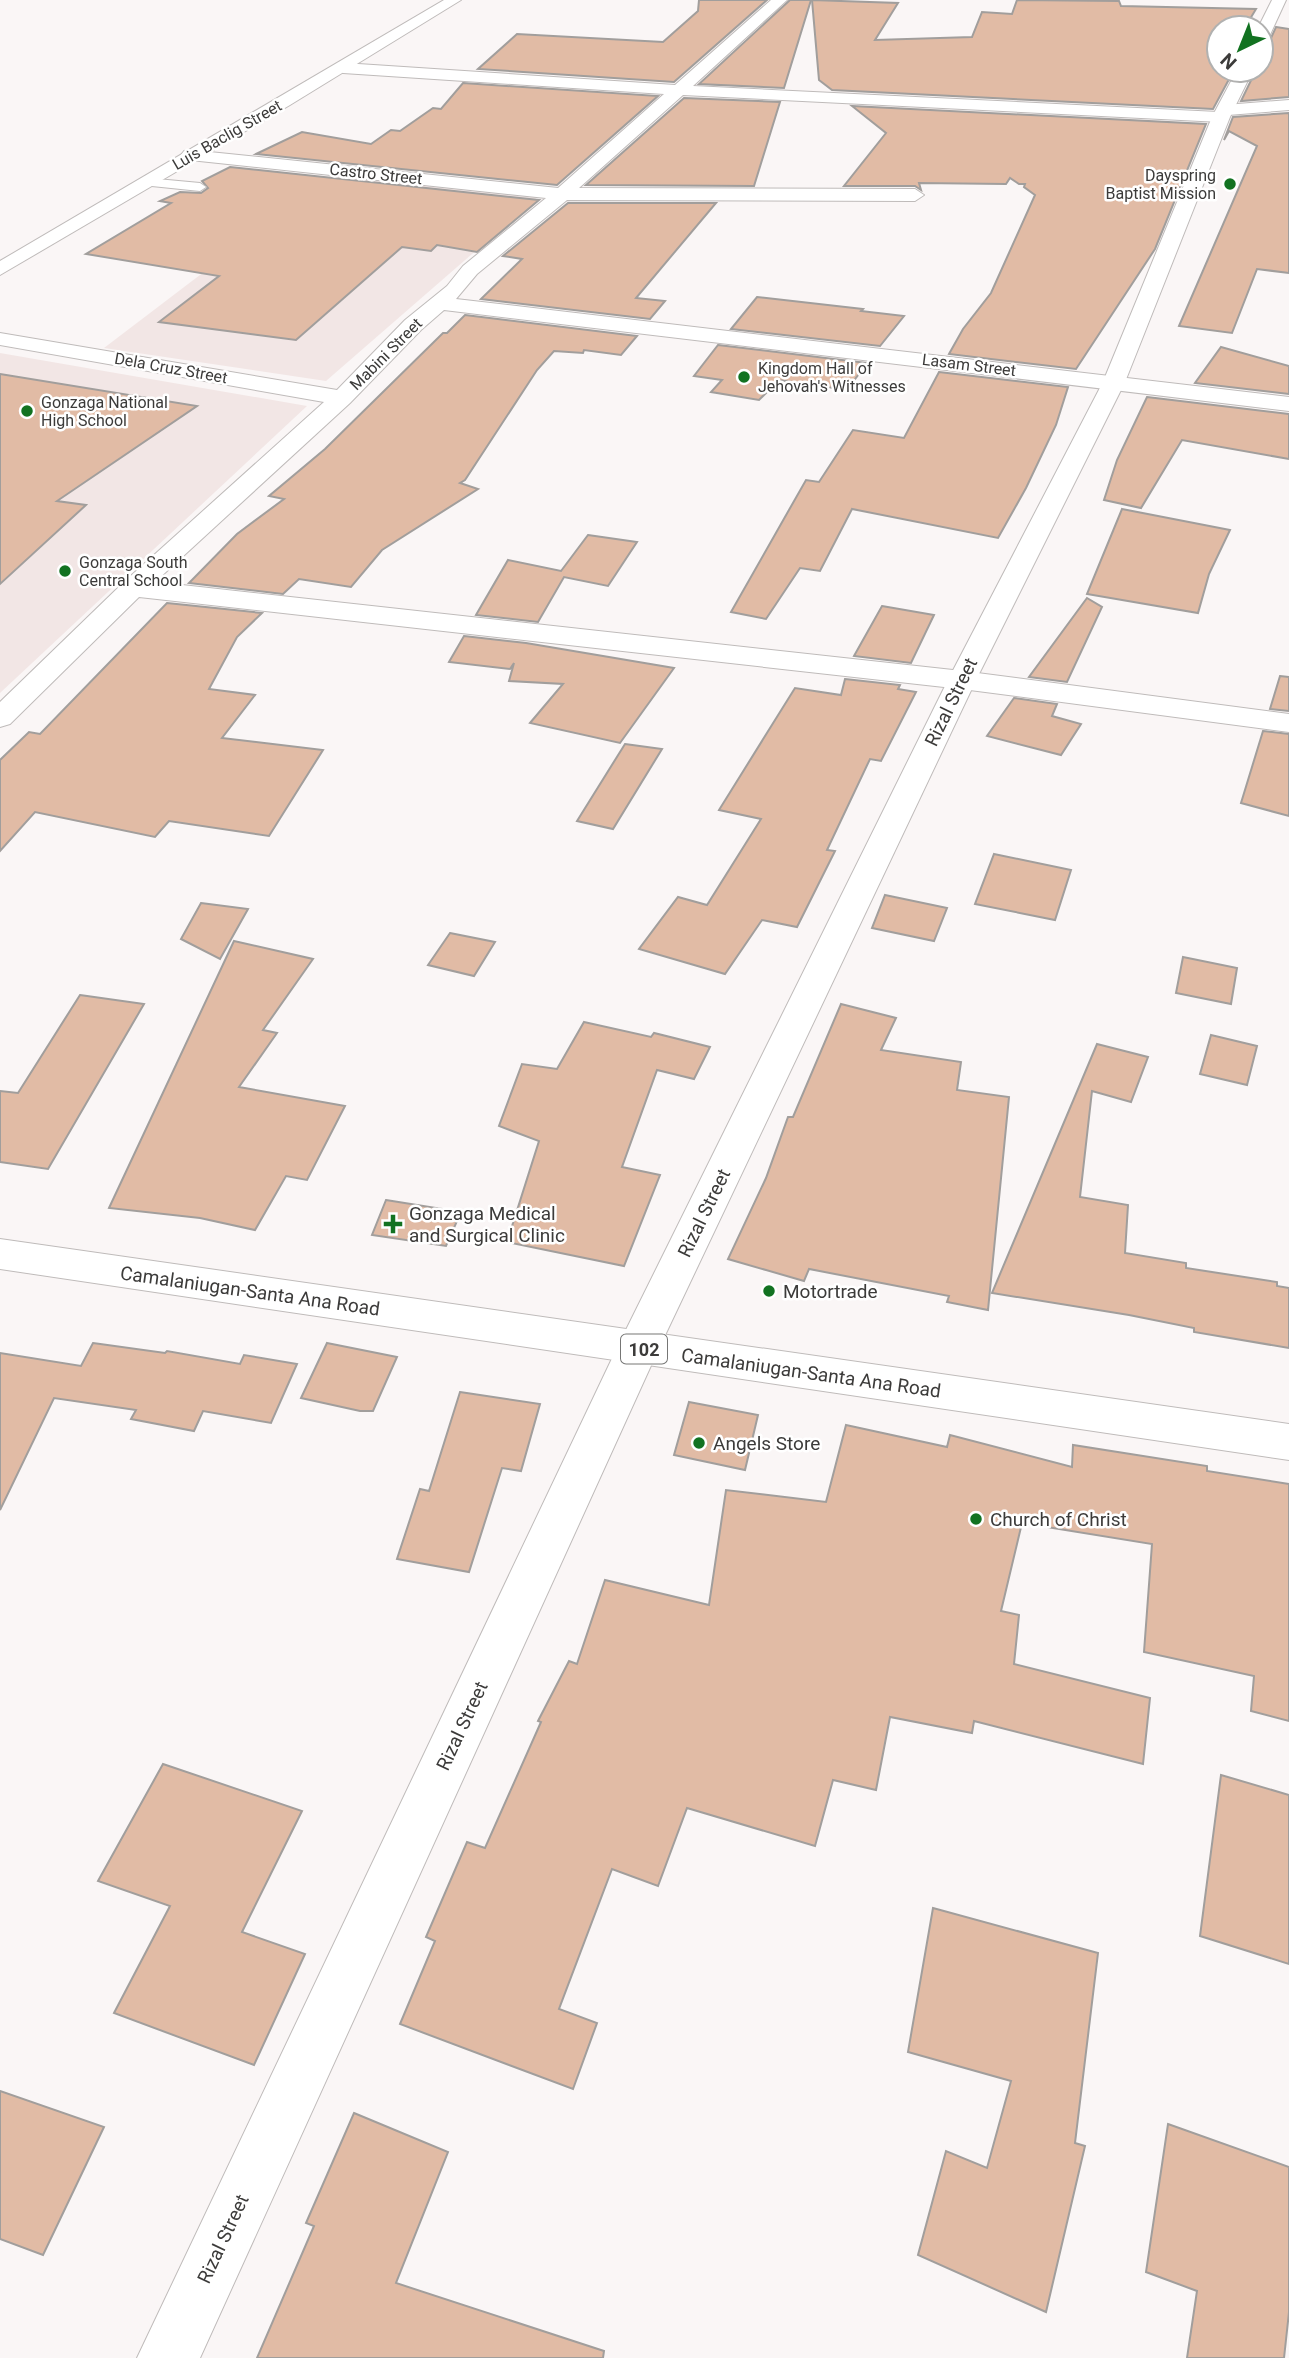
<svg xmlns="http://www.w3.org/2000/svg" width="1289" height="2358" font-family="Roboto,sans-serif">
  <style>
    .built { fill: #f2e6e5 }
    .building { fill: #e1bba5; stroke: #a19e9c; stroke-width: 2 }
    .lines { fill: none; stroke-linecap: round; stroke-linejoin: round }
    .service-casing { stroke: #bfbbba; stroke-width: 2 }
    .minor-casing { stroke: #bfbbba; stroke-width: 2 }
    .tertiary-casing { stroke: #bfbbba; stroke-width: 2 }
    .primary-casing { stroke: #bfbbba; stroke-width: 2 }
    .service { fill: #fff; fill-rule: evenodd }
    .minor { fill: #fff; fill-rule: evenodd }
    .tertiary { fill: #fff; fill-rule: evenodd }
    .primary { fill: #fff; fill-rule: evenodd }
    .poi-dot { fill: #127221; stroke: #fff; stroke-width: 2.5 }
    .labels { text-anchor: middle; dominant-baseline: central; stroke-width: 5; stroke-linejoin: round; paint-order: stroke }
    .far-street-label { font-size: 16px; fill: #3c3b3a; stroke: #fff }
    .far-poi-label { font-size: 16px; fill: #3c3b3a; stroke: #fff; text-anchor: start }
    .shield { fill: #fff; stroke: #767675; stroke-width: 2 }
    .shield-label { font-size: 18px; font-weight: bold; fill: #3c3b3a }
    .street-label { font-size: 19px; fill: #3c3b3a; stroke: #fff }
    .poi-label { font-size: 19px; fill: #3c3b3a; stroke: #fff; text-anchor: start }
  </style>
  <rect width="100%" height="100%" fill="#faf6f6"/>
  <!-- built -->
  <g class="built">
    <path d="M330 176 541 194 326 381 104 348Z"/>
    <path d="M0 353 307 406 0 693Z"/>
  </g>
  <!-- building -->
  <g class="building">
    <path d="M699 0H767L674 82 478 69 517 34 663 42 698 11Z"/>
    <path d="M790 0H811L784 88 699 84Z"/>
    <path d="M812 0 898 3 875 40 972 37 982 12 1012 14 1017 0 1119 1 1121 6 1256 9 1247 24 1256 25V28H1219V70H1234L1213 109 832 90 819 80Z"/>
    <path d="M1276 27 1289 29V97L1241 101 1256 70H1261V45L1271 38Z"/>
    <path d="M463 83 658 96 557 185 256 154 302 132 371 144 391 130 400 131 433 108 441 109Z"/>
    <path d="M684 98 780 102 754 186 586 185Z"/>
    <path d="M852 106 1206 124 1155 249 1076 369 949 354 963 329 991 293 1035 195 1024 187 1025 184H1019L1010 178 1006 184 919 183 921 190 915 186H844L886 133Z"/>
    <path d="M1289 113V273L1257 269 1232 333 1179 326 1257 146 1229 131 1224 140 1233 117Z"/>
    <path d="M230 167 539 200 477 252 437 245 431 251 402 247 296 340 159 322 219 276 86 254 171 203 160 201 180 192 201 193 208 188 202 181Z"/>
    <path d="M568 203H716L636 298 665 301 650 319 481 299 522 259 503 256Z"/>
    <path d="M757 297 863 309 861 311 904 316 880 346 731 329Z"/>
    <path d="M465 315 637 336 621 355 584 350 583 353 554 351 537 370 465 480 460 483 478 489 382 550 351 587 299 579 283 594 189 583 237 534 284 499 269 496 325 449 443 333H447Z"/>
    <path d="M718 345 867 363 847 390 779 380 759 400 711 392 722 380 694 376Z"/>
    <path d="M1221 347 1289 366V394L1195 383Z"/>
    <path d="M939 372 1068 387 1056 425 1026 488 998 538 852 509 820 571 800 568 766 619 731 612 806 480 819 482 853 430 904 438Z"/>
    <path d="M0 374 197 406 57 501 86 505 0 584Z"/>
    <path d="M1147 397 1289 414V459L1182 440 1141 508 1104 500 1117 460Z"/>
    <path d="M1122 509 1230 530 1209 574 1198 613 1087 594Z"/>
    <path d="M588 535 637 542 608 586 564 577 538 622 476 615 508 560 561 571Z"/>
    <path d="M1087 598 1102 607 1067 682 1029 677Z"/>
    <path d="M167 603 262 613 237 637 209 689 255 695 222 738 323 750 269 836 169 821 155 837 35 812 0 851V760L29 732 40 734Z"/>
    <path d="M882 606 934 615 911 663 854 656Z"/>
    <path d="M464 636 526 643 674 668 620 743 530 723 563 684 509 681 514 663 510 669 449 662Z"/>
    <path d="M1280 676 1289 677V711L1270 709Z"/>
    <path d="M845 679 900 685 898 689 916 692 881 761 870 759 827 850 835 851 797 927 762 920 725 974 639 949 678 897 707 905 761 819 719 810 795 688 841 695Z"/>
    <path d="M1014 698 1057 704 1052 716 1081 724 1061 755 987 736Z"/>
    <path d="M1263 731 1289 734V816L1241 803Z"/>
    <path d="M625 744 662 749 613 829 577 821Z"/>
    <path d="M994 854 1071 870 1055 920 975 904Z"/>
    <path d="M885 895 947 908 934 941 872 928Z"/>
    <path d="M201 903 248 909 220 959 181 939Z"/>
    <path d="M450 933 495 942 474 976 428 965Z"/>
    <path d="M234 941 313 959 263 1030 277 1033 239 1087 345 1106 307 1180 286 1176 255 1230 200 1218 109 1208Z"/>
    <path d="M1183 957 1237 968 1231 1004 1176 993Z"/>
    <path d="M80 995 144 1004 48 1169 0 1162V1091L18 1093Z"/>
    <path d="M841 1004 896 1018 881 1050 961 1062 957 1090 1009 1097 988 1310 947 1302 949 1296 809 1269 804 1281 728 1259 766 1178 788 1117H793Z"/>
    <path d="M584 1022 651 1037 654 1033 710 1047 694 1079 657 1070 622 1167 660 1175 624 1266 507 1242 539 1141 499 1126 522 1064 557 1069Z"/>
    <path d="M1211 1035 1257 1046 1247 1085 1200 1074Z"/>
    <path d="M1097 1044 1148 1057 1131 1102 1092 1091 1080 1197 1128 1205 1125 1253 1186 1263V1268L1277 1282V1286L1289 1288V1348L1194 1332V1328L1129 1315 992 1293Z"/>
    <path d="M386 1200 461 1212 446 1246 372 1235Z"/>
    <path d="M93 1343 165 1353 167 1351 240 1364 244 1355 297 1364 271 1423 203 1411 194 1431 131 1419 136 1410 54 1398 0 1510V1353L81 1366Z"/>
    <path d="M327 1343 397 1357 373 1411H360L301 1398Z"/>
    <path d="M460 1392 540 1404 521 1471 502 1468 469 1572 397 1559 420 1489 429 1491Z"/>
    <path d="M689 1402 758 1415 745 1470 674 1455Z"/>
    <path d="M846 1425 947 1447 950 1435 1072 1467 1073 1445 1207 1466V1471L1289 1484V1721L1251 1711 1254 1676 1144 1652 1152 1544 1022 1523 1001 1611 1019 1615 1014 1664 1150 1698 1143 1764 974 1721 972 1733 890 1717 876 1790 833 1780 815 1846 687 1808 658 1886 612 1869 559 2009 597 2023 573 2089 400 2024 435 1941 426 1937 467 1842 485 1848 541 1722 538 1721 569 1661 577 1664 605 1580 709 1605 726 1490 826 1502Z"/>
    <path d="M163 1764 302 1811 242 1932 305 1954 254 2065 114 2013 170 1906 98 1881Z"/>
    <path d="M1221 1775 1289 1795V1964L1200 1936Z"/>
    <path d="M933 1908 1098 1953 1075 2143 1085 2146 1046 2312 918 2255 946 2151 987 2168 1011 2081 908 2052Z"/>
    <path d="M0 2091 104 2127 43 2255 0 2239Z"/>
    <path d="M354 2113 448 2152 396 2283 604 2351 603 2358H257L314 2226 306 2223Z"/>
    <path d="M1168 2124 1289 2167V2312L1284 2358H1187L1197 2291 1146 2272Z"/>
  </g>
  <g class="lines">
    <!-- service casing -->
    <g class="service-casing">
      <path id="service" d="M146 178 200 183 206 187 200 191 142 185 140 182Z"/>
    </g>
    <!-- minor casing -->
    <g class="minor-casing">
      <path id="minor" d="M771 0H787L693 86 1218 112 1219 106 1225 105 1289 100V110L1228 115 1227 121 1221 122 683 95 579 188 915 189 924 195 915 201 567 200 477 274 456 299 1289 397V411L444 310 421 330 350 403 155 582 962 671 1289 714V732L962 689 139 597 10 724 0 727V702L124 582 324 402 0 345V333L337 390 405 320 447 286 463 266 546 198 190 160 181 155 184 151 190 150 558 188 664 94 343 73 335 68 343 63 675 85Z"/>
    </g>
    <!-- tertiary casing -->
    <g class="tertiary-casing">
      <g id="tertiary">
        <path d="M444 0H461L290 105 0 275V261Z"/>
        <path d="M1272 0H1286L1269 37 1261 42V28H1258Z"/>
        <path d="M1237 70H1253L1230 117 1125 382 976 680 659 1348 200 2358H137L617 1348 948 680 1103 382 1212 117Z"/>
      </g>
    </g>
    <!-- primary casing -->
    <g class="primary-casing">
      <path id="primary" d="M0 1239 1289 1424V1460L0 1269Z"/>
    </g>
    <!-- service -->
    <use href="#service" class="service"/>
    <!-- minor -->
    <use href="#minor" class="minor"/>
    <!-- tertiary -->
    <use href="#tertiary" class="tertiary"/>
    <!-- primary -->
    <use href="#primary" class="primary"/>
  </g>
  <!-- markers -->
  <g class="poi-dot">
    <circle cx="1230" cy="184" r="7"/>
    <circle cx="744" cy="377" r="7"/>
    <circle cx="27" cy="411" r="7"/>
    <circle cx="65" cy="571" r="7"/>
    <path d="M389.5 1213.5h7v7h7v7h-7v7h-7v-7h-7v-7h7z"/>
    <circle cx="769" cy="1291" r="7"/>
    <circle cx="699" cy="1443" r="7"/>
    <circle cx="976" cy="1519" r="7"/>
  </g>
  <g class="labels">
    <!-- far-street labels -->
    <g class="far-street-label">
      <text transform="translate(227 135) rotate(-30)">Luis Baclig Street</text>
      <text transform="translate(376 174) rotate(6)">Castro Street</text>
      <text transform="translate(386 354) rotate(-45)">Mabini Street</text>
      <text transform="translate(969 365) rotate(7)">Lasam Street</text>
      <text transform="translate(171 368) rotate(10)">Dela Cruz Street</text>
    </g>
    <!-- far-poi labels -->
    <g class="far-poi-label">
      <text x="1216" y="175" text-anchor="end">Dayspring<tspan x="1216" dy="18">Baptist Mission</tspan></text>
      <text x="758" y="368">Kingdom Hall of<tspan x="758" dy="18">Jehovah's Witnesses</tspan></text>
      <text x="41" y="402">Gonzaga National<tspan x="41" dy="18">High School</tspan></text>
      <text x="79" y="562">Gonzaga South<tspan x="79" dy="18">Central School</tspan></text>
    </g>
    <!-- shield labels -->
    <rect class="shield" x="621" y="1334.5" width="46" height="29" rx="5"/>
    <g class="shield-label">
      <text x="644" y="1349">102</text>
    </g>
    <!-- street labels -->
    <g class="street-label">
      <text transform="translate(951 702) rotate(-64)">Rizal Street</text>
      <text transform="translate(704 1213) rotate(-64)">Rizal Street</text>
      <text transform="translate(250 1291) rotate(8)">Camalaniugan-Santa Ana Road</text>
      <text transform="translate(811 1373) rotate(8)">Camalaniugan-Santa Ana Road</text>
      <text transform="translate(462 1726) rotate(-65)">Rizal Street</text>
      <text transform="translate(223 2239) rotate(-65)">Rizal Street</text>
    </g>
    <!-- poi labels -->
    <g class="poi-label">
      <text x="409" y="1213">Gonzaga Medical<tspan x="409" dy="22">and Surgical Clinic</tspan></text>
      <text x="783" y="1291">Motortrade</text>
      <text x="713" y="1443">Angels Store</text>
      <text x="990" y="1519">Church of Christ</text>
    </g>
  </g>
  <!-- north arrow -->
  <g transform="translate(1240 49) rotate(223)"><circle r="33" fill="#ffffff" stroke="#b1b1b0" stroke-width="2"/>
  <path d="M0-5L12 26L0 18L-12 26Z" fill="#127221"/>
  <text y="-10" font-size="19" font-weight="bold" text-anchor="middle" fill="#3c3b3a">N</text>
  </g>
</svg>
